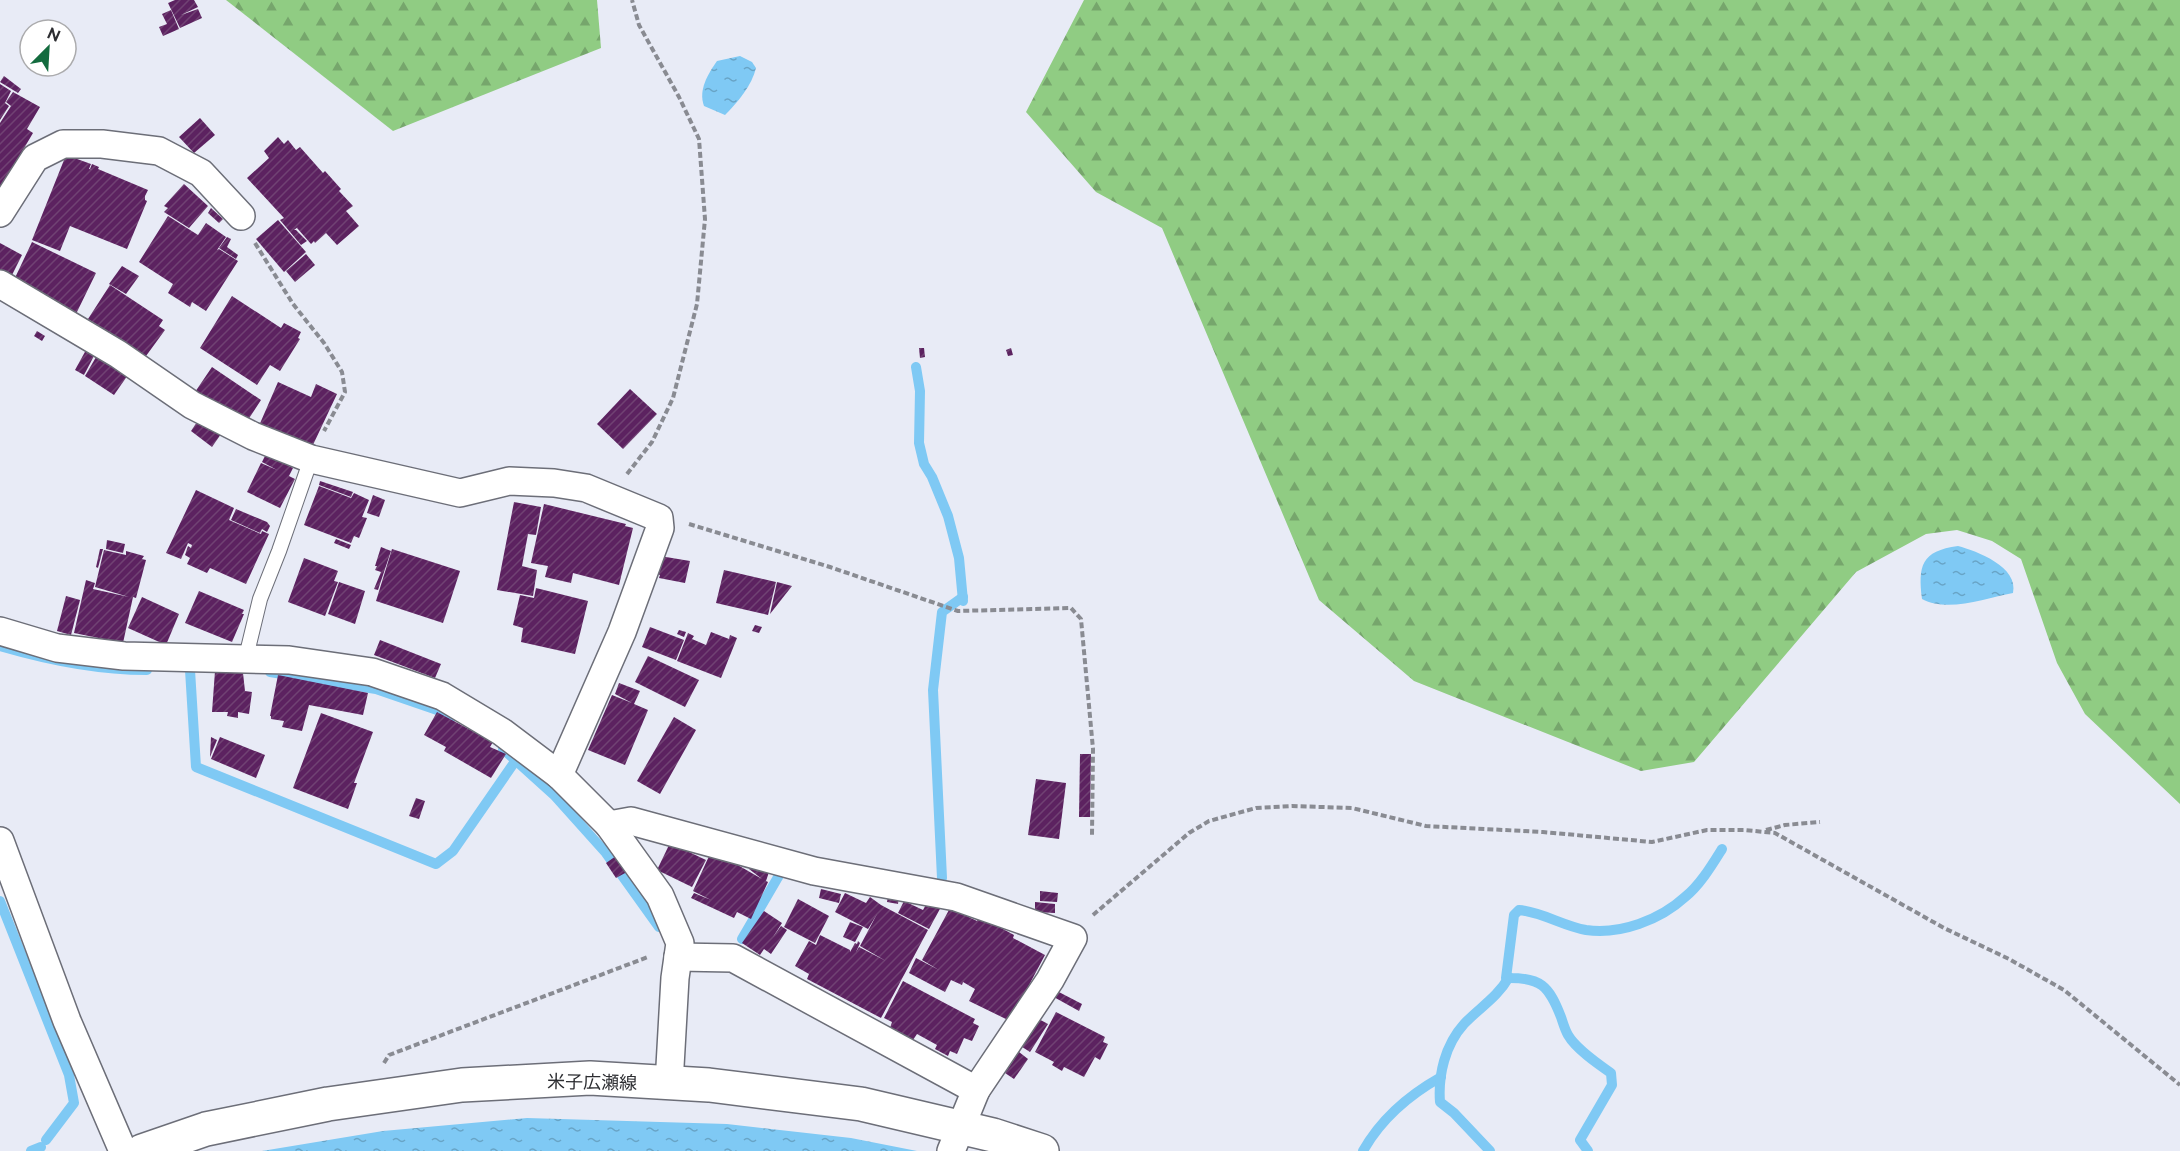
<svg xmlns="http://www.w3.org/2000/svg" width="2180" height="1151" font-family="Raleway,'Noto Sans JP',sans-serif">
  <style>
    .forest { fill: url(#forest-firs) }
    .water { fill: url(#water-ripples) }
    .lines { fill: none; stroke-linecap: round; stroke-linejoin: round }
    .stream { stroke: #7fc9f4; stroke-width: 10 }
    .building { fill: url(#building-hatch) }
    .service-casing { stroke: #6c6e78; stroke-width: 16 }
    .minor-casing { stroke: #6c6e78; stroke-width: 30 }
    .secondary-casing { stroke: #6c6e78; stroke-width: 36 }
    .path { stroke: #898b92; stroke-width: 4; stroke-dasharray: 6 3; stroke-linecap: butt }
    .service { stroke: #fff; stroke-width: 14 }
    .minor { stroke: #fff; stroke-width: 27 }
    .secondary { stroke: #fff; stroke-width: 33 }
    .labels { text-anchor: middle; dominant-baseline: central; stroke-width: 6; stroke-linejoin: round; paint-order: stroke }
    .street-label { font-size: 18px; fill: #2c2d31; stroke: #fff }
  </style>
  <defs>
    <pattern id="forest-firs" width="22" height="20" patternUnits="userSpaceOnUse" patternTransform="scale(1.5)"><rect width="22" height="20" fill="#90cc83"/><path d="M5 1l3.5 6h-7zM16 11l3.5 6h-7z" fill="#76a66c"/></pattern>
    <pattern id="water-ripples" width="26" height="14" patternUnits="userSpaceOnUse" patternTransform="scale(1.5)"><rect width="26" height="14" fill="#7fc9f4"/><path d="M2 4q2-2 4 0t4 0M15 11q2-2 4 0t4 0" fill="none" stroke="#68a4c6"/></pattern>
    <pattern id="building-hatch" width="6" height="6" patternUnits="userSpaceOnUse" patternTransform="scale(1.5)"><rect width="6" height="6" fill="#5c2260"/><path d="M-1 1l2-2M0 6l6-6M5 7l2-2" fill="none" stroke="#704273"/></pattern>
  </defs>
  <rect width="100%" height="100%" fill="#e8ebf6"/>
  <!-- forest -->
  <g class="forest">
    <path d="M226 0H597L601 48 393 131Z"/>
    <path d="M1084 0H2180V804L2085 714 2057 663 2021 559 1992 541 1957 530 1926 534 1856 572 1694 762 1641 771 1414 681 1319 600 1162 228 1096 192 1026 112Z"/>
  </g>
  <!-- water -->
  <g class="water">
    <path d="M740 56 752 62 756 68C752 85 738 102 725 115L704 106C698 90 708 74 717 61Z"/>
    <path d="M1958 546C1977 551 2019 567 2013 593 1986 598 1948 613 1922 599 1918 566 1921 551 1958 546Z"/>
    <path d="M527 1118 727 1124 851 1138 917 1151H262L383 1131Z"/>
  </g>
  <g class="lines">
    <!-- stream -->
    <g class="stream">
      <path d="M916 367 920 391 919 443 924 464 932 477 948 516 959 558 963 601"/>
      <path d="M0 646C48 660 97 670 147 670"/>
      <path d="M190 670 196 767 436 864 453 851 516 760"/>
      <path d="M270 672 376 689 443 712 452 717"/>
      <path d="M503 749 554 795 606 853 659 927"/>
      <path d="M942 878 933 690 942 612 963 597"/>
      <path d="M0 901 69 1075 74 1103 46 1140"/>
      <path d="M742 939 781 872 789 874"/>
      <path d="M31 1151 41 1147"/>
      <path d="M1363 1151C1381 1119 1409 1095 1441 1077"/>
      <path d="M1490 1151 1454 1113 1440 1102C1438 1075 1445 1045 1464 1024 1480 1007 1497 998 1509 977"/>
      <path d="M1588 1151 1580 1140 1612 1085 1611 1073C1598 1064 1576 1049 1568 1035 1565 1030 1563 1023 1561 1017 1549 986 1541 977 1506 978L1514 915 1519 910C1542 912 1563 926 1586 930 1620 935 1660 920 1685 897 1700 885 1712 865 1722 849"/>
    </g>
  </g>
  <!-- building -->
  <g class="building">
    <path d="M175 0H194L198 7 181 15 198 9 202 18 180 28 168 3Z"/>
    <path d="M171 10 179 29 163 36 159 27 167 24 162 14Z"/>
    <path d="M4 76 21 89 18 93 0 82Z"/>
    <path d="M0 84 11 91 5 103 9 106 0 120Z"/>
    <path d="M13 92 40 107 27 129 33 133 20 155 22 156 0 190V123L11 106 6 102Z"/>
    <path d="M200 118 215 135 194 153 179 137Z"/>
    <path d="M278 137 284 144 288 140 296 150 300 147 323 173 325 171 341 189 339 191 353 206 346 211 359 226 337 245 326 233 315 243 314 241 311 244 297 228 298 227 294 230H296L307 241 301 245 280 220 284 218 247 178 269 158 264 151Z"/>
    <path d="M66 155 91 164 89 169 87 168 92 170 90 169 92 164 99 167 98 169 148 190 145 196V200L147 201 127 249 70 226 60 251 32 240Z"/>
    <path d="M184 184 208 206 189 228 164 212 168 208 164 206Z"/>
    <path d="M211 208 223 219 219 223 208 213Z"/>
    <path d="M168 216 198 235 206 223 226 237 217 250 219 249 238 261 206 311 192 302 190 307 168 293 173 284 139 262Z"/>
    <path d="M278 220 306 252 284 272 256 239Z"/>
    <path d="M227 237 231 239 227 247 238 255 236 259 219 248Z"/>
    <path d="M32 242 96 273 75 316 73 315 74 312 13 282Z"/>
    <path d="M0 243 22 255 12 275 0 269Z"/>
    <path d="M306 254 315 265 295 282 286 271Z"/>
    <path d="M122 266 139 276 126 294 109 284Z"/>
    <path d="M110 285 163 320 159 326 165 330 146 356 88 319Z"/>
    <path d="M232 296 281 328 284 323 301 332 298 338 300 339 280 371 270 365 257 385 200 348Z"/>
    <path d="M37 331 45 336 42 341 34 336Z"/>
    <path d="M919 348H924L925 357 920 358Z"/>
    <path d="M1011 348 1013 355 1008 356 1006 350Z"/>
    <path d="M86 350 95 354 84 375 75 370Z"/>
    <path d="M99 352 130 372 114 395 85 376Z"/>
    <path d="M212 367 261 400 246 423 202 394 200 396 195 392Z"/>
    <path d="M278 382 311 397 316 384 337 394 312 447 258 428Z"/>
    <path d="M630 389 657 414 623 449 597 424Z"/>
    <path d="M199 419 221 434 212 447 191 431Z"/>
    <path d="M266 454 293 468 289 476 295 479 280 508 247 492 261 463 277 470 262 462Z"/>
    <path d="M320 481 353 492 351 497 319 485Z"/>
    <path d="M319 486 351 498 350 500 354 493 369 500 362 517 367 518 359 538 354 536 351 543 304 525Z"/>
    <path d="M196 490 234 508 229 520 261 534 262 531 269 534 246 584 210 568 207 573 187 564 190 558 185 555 188 546 191 548 192 545 188 543 181 559 166 553Z"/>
    <path d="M373 495 385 500 379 517 367 513Z"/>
    <path d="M514 502 541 507 536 535 528 534 522 566 537 570 533 596 497 590Z"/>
    <path d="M544 504 626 524 625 526 633 528 619 585 573 573 571 583 545 577 548 566 531 563Z"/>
    <path d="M236 509 267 522 270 526 267 532 262 529 260 533 231 520Z"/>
    <path d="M336 539 351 545 349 549 334 543Z"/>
    <path d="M107 540 125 544 123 553 106 549Z"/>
    <path d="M381 547 391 551 378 590 374 589 381 572 375 570 377 566H375Z"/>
    <path d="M100 549H103L98 568 96 567Z"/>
    <path d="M392 549 460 571 443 623 376 601Z"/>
    <path d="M104 550 126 555V551L144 556 142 559 146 560 136 598 133 597 123 643 74 633 86 580 95 583 93 589 129 597 95 587Z"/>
    <path d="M660 556 690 561 685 583 659 578 660 575 657 574Z"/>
    <path d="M304 558 338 571 334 581 338 582 325 616 288 602Z"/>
    <path d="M724 570 776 582 768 615 716 603Z"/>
    <path d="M339 582 365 591 355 624 328 614Z"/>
    <path d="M777 582 792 586 770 614Z"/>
    <path d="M536 588 588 601 575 654 521 642 523 628 513 625 520 595 534 598Z"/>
    <path d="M199 591 244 610 242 614H244L232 642 185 623Z"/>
    <path d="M66 596 80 600 71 635 57 631Z"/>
    <path d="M142 597 179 614 166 645 128 628Z"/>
    <path d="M755 625 762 627 759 633 752 631Z"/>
    <path d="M650 627 684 640 676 660 642 647Z"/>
    <path d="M679 630 686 632 684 637 677 634Z"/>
    <path d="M711 632 729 639 730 635 737 638 721 678 677 661 688 633 694 636 692 639 706 645Z"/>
    <path d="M380 640 441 664 435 678 374 655Z"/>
    <path d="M648 656 699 680 685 707 635 682Z"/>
    <path d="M215 671 243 673 245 691 252 692 249 714 238 712V718L227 716 228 712H212Z"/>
    <path d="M278 675 368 693 363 715 309 705 302 731 282 727 284 721 271 719V716H270Z"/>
    <path d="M619 683 640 691 634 704 648 710 625 765 588 750 612 695 632 703 615 694Z"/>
    <path d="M437 712 493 742 490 747 506 754 491 778 444 751 446 747 424 735Z"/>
    <path d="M321 713 373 732 354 783H357L348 809 293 788Z"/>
    <path d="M674 717 696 730 660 794 637 781Z"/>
    <path d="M211 737 217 740 210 757V756Z"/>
    <path d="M220 737 265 755 256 778 211 759Z"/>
    <path d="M1080 754H1091L1090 817H1079Z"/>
    <path d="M1036 779 1066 783 1059 839 1028 835Z"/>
    <path d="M416 798 425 801 419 819 409 816Z"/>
    <path d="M670 843 706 860 692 887 657 870Z"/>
    <path d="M710 854 729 862V860L762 879 749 869 752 864 769 872 766 881 768 882 751 919 737 912 734 918 691 898 694 893 711 900 693 891Z"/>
    <path d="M616 856 627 872 616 878 606 863Z"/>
    <path d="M821 889 841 894 839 903 819 898Z"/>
    <path d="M1040 891 1058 893 1057 902 1040 901Z"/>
    <path d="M845 893 866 903 870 897 881 905 928 930 881 1018 807 979 809 974 795 966 809 941 816 945 820 935 850 950V952L855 943 857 944 858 941 860 943 856 952 859 947 886 961 860 946 877 914 868 929 835 912Z"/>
    <path d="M888 896H899L898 904 887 902Z"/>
    <path d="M798 899 829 916 815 943 784 927Z"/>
    <path d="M904 901 923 910 928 901 941 907 929 929 898 913Z"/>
    <path d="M1035 902 1055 904V913L1035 912Z"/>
    <path d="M950 908 977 921 979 916 1014 935 1013 938 1045 955 1010 1021 969 1001 975 989 963 982 962 985 951 980 945 992 909 973 916 958 939 970 922 960Z"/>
    <path d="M764 911 782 923 773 937 781 926 787 930 771 954 764 949 760 955 742 943Z"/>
    <path d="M850 922 863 927 855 942 843 937Z"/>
    <path d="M903 981 975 1019 973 1023 979 1026 972 1041 964 1038 957 1054 950 1051 948 1056 935 1049 937 1045 917 1034 913 1040 890 1028 892 1022 884 1018Z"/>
    <path d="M1055 990 1082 1004 1079 1011 1052 996Z"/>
    <path d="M1056 1012 1105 1037 1103 1042 1108 1044 1100 1060 1095 1057 1084 1077 1064 1067 1062 1071 1052 1065 1054 1062 1035 1052Z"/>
    <path d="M1035 1017 1048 1024 1030 1052 1019 1045Z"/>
    <path d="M1019 1052 1028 1059 1014 1079 1005 1073Z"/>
  </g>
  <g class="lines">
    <!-- service casing -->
    <g class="service-casing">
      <path id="service" d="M246 657 260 599 279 551 311 459"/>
    </g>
    <!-- minor casing -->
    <g class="minor-casing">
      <g id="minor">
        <path d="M0 213 35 158 63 144H102L159 151 201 173 241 216"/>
        <path d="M0 284 118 354 192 405 253 436 311 459 460 493 509 481 554 483 586 488 659 518 660 528 622 632 559 775"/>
        <path d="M0 631 57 648 124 656 289 660 372 672 442 696 502 732 559 775 609 825 660 896 680 943 675 978 669 1084"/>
        <path d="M609 825 631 821 814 871 956 897 1073 938 1050 980 976 1090"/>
        <path d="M0 841 67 1021 123 1151"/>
        <path d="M678 957 733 958 976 1090 951 1151"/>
      </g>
    </g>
    <!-- secondary casing -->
    <g class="secondary-casing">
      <path id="secondary" d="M142 1151 206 1129 328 1104 462 1085 590 1078 709 1085 861 1104 993 1135 1042 1151"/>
    </g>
    <!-- path -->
    <g class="path">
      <path d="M255 243 293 304 324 343 342 372 345 392 324 431"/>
      <path d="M627 474 652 442 673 398 697 304 705 219 699 139 679 97 639 25 632 0"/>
      <path d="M689 524 830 567 958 611 1071 608 1081 619 1093 749 1092 835"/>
      <path d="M1766 830 1785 825 1820 822"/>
      <path d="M1093 915 1189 833 1209 821 1256 808 1292 806 1352 808 1426 826 1543 832 1652 842 1707 830H1744L1775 833 1944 928 2009 959 2064 990 2180 1085"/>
      <path d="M384 1063 389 1055 648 957"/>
    </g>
    <!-- service -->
    <use href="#service" class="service"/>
    <!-- minor -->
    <use href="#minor" class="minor"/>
    <!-- secondary -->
    <use href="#secondary" class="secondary"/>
  </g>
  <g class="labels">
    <!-- street labels -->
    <g class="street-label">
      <text transform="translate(592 1082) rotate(1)">米子広瀬線</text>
    </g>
  </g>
  <!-- north arrow -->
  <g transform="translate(48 48) rotate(24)"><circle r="28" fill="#ffffff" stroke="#ababad" stroke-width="1.5"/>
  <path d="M0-4.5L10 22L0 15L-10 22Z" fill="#136b3e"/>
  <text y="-9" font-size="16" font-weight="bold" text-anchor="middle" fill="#2c2d31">N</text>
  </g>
</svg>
